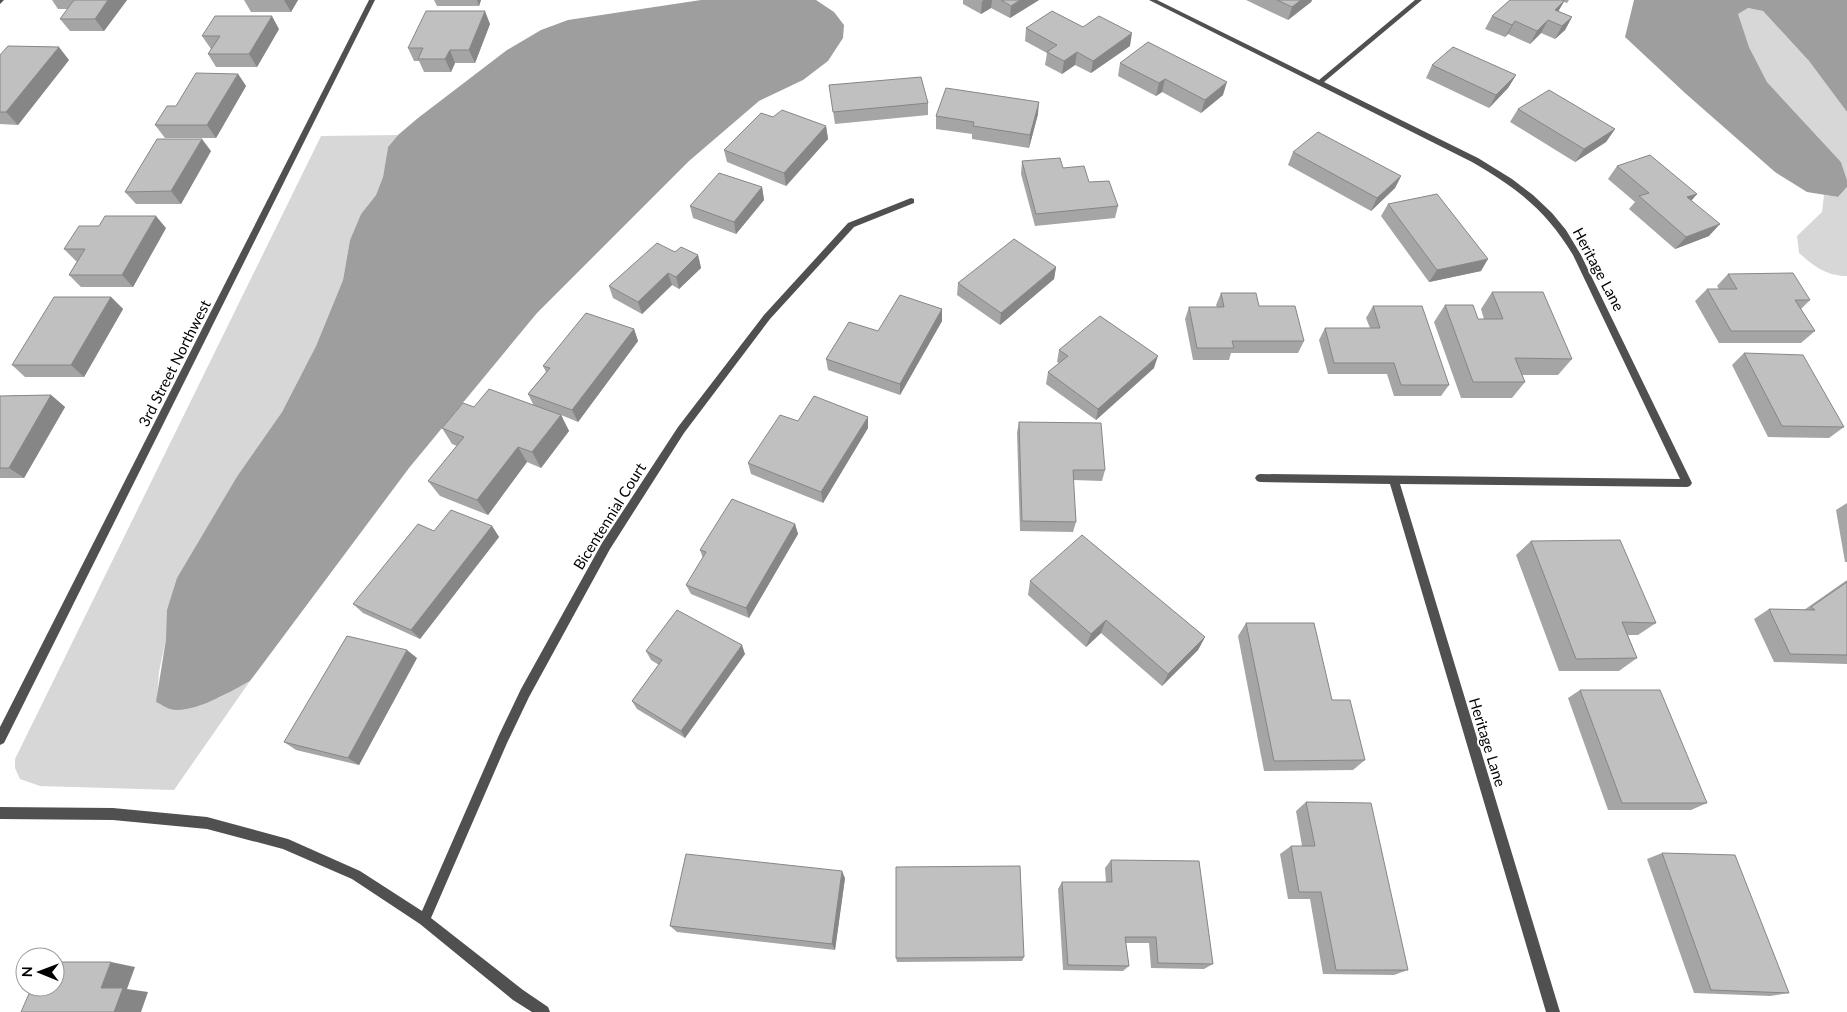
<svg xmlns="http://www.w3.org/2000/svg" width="1847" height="1012" font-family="Lato,sans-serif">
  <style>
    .green { fill: #d7d7d7 }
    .water { fill: #9e9e9e }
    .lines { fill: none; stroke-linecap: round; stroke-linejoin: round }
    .minor { fill: #505050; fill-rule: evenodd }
    .wall { fill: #a5a5a5 }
    .shaded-wall { fill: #868686 }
    .building { fill: #c0c0c0; stroke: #868686 }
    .labels { text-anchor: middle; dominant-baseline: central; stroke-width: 4; stroke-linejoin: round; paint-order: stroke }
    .street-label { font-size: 15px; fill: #000; stroke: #fff }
  </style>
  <rect width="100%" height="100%" fill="#fff"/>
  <!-- green -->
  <g class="green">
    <path d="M1748 8 1763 11 1809 61 1847 112V180L1841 162 1767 82 1749 47 1737 14Z"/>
    <path d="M398 135 388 147 383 177 376 195 361 214 350 240 343 280 316 346 282 412 238 475 166 639 159 672 157 702 219 698 250 681 174 790 40 786 20 779 15 768V759L321 136Z"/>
    <path d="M1847 187V276C1826 276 1814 266 1799 253L1797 236 1822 212 1824 195 1838 197Z"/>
  </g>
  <!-- water -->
  <g class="water">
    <path d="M701 0H816L834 12 844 25 843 38 828 61 803 80 759 101 689 161 537 313 409 468 250 681C232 691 191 715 170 709 166 708 161 704 156 702L166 639 167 610 177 578 238 475 282 412 316 346 343 280 350 240 361 214 376 195 383 177 388 147 398 135 418 118 507 50 541 30 568 20Z"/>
    <path d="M1634 0H1847V112L1809 61 1763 11 1748 8 1738 14 1749 47 1767 82 1841 162 1847 180V187L1838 197 1807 192 1775 172 1685 93 1625 37Z"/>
  </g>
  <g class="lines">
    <!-- minor -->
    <g class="minor">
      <path d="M0 0H4L0 4Z"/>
      <path d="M369 0H375L4 743 0 745V727Z"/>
      <path d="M1149 0H1157L1319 80 1415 0H1422L1324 82 1478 158 1512 179 1533 195 1552 213 1566 230 1581 255 1692 483 1690 486 1687 487 1400 484 1560 1012H1546L1390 484 1260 482 1257 481 1255 478 1257 475 1260 474 1680 479 1573 255C1546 210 1517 188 1472 162Z"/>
      <path d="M911 198 914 199V203L854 227 770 319 684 433 610 549 529 697 507 743 431 918 523 990 548 1007 550 1012H532L513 1000 420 924 352 879 283 849 207 829 113 820 0 819V807L113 808 207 817 288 839 360 871 422 911 499 735 521 689 602 543 678 427 764 315 848 223Z"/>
    </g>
  </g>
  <!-- wall -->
  <g class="wall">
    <path d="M52 0H127L104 31H70L60 19 68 9H58Z"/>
    <path d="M244 0H298L291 12H251Z"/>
    <path d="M434 0H481L479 6H437Z"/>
    <path d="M963 0H1039L1010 18 991 8 981 14 963 4Z"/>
    <path d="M1246 0H1312L1311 2 1288 20Z"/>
    <path d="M1510 0H1569L1567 3 1564 2 1558 11 1572 17 1565 30 1555 39 1541 33 1530 44 1508 34 1505 37 1485 29 1492 16Z"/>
    <path d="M490 24 475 63H455L451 72H424L419 61H414L408 48Z"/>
    <path d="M1083 27 1130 46 1091 73 1075 65 1062 74 1045 65 1047 53 1025 41 1026 28Z"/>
    <path d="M279 29 257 67H216L208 54 211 49 202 36Z"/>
    <path d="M0 55 69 60 18 125 0 124Z"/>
    <path d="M1120 63 1223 95 1201 113 1162 92 1156 96 1118 76Z"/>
    <path d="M1432 65 1516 75 1508 88 1489 108 1426 78Z"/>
    <path d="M238 74 246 86 216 138H165L155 125 176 106Z"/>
    <path d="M829 85 928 103V115L835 124Z"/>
    <path d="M1518 109 1615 129 1606 142 1575 162 1510 122Z"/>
    <path d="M1038 114 1029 148 972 139V134L936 129V116Z"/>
    <path d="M773 117 826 126 828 139 786 186 727 162 724 150Z"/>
    <path d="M211 151 181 204H136L125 192Z"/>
    <path d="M1293 152 1401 176 1395 188 1371 211 1288 165Z"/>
    <path d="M1022 161 1063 168 1089 182 1118 206 1115 218 1035 226 1021 174Z"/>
    <path d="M1617 166 1697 194 1691 200 1709 236 1675 249 1629 209 1635 202 1608 179Z"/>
    <path d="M762 187 764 200 736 234 693 218 690 206Z"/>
    <path d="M1388 204 1481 271 1429 282 1381 216Z"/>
    <path d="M166 228 133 287H81L69 275 77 261H76L64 249Z"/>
    <path d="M675 252 698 255 701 268 679 289 672 285 642 314 613 298 609 286Z"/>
    <path d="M1056 267 1054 279 1000 325 957 295 958 283Z"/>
    <path d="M1728 274 1810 300 1801 309 1815 331 1801 343H1719L1695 301 1707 289H1719L1717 286Z"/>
    <path d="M1492 292 1572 359 1558 375H1522L1525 382 1512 398H1461L1434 322 1445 305 1478 319H1484L1481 309Z"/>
    <path d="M1221 293 1259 306 1304 341 1298 353H1231L1229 360H1193L1185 319 1189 307H1217L1216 305Z"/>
    <path d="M111 297 123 309 84 377H25L12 365Z"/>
    <path d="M1373 306 1449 385 1441 396H1394L1387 374H1328L1319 340 1325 328H1370L1366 318Z"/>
    <path d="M942 309V321L900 395 828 370 826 359 878 331Z"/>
    <path d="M634 329 638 341 578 422 561 415 569 431 541 468 527 462 488 515 440 496 428 481 457 446 452 444 442 428 474 407 534 406 528 394 546 372 543 366Z"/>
    <path d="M1059 350 1154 368 1096 420 1046 384 1048 372 1059 363 1057 362Z"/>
    <path d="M1744 353 1844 427 1829 438 1768 437 1732 365Z"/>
    <path d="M51 395 65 407 24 478H0V396Z"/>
    <path d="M798 421 868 428 823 503 751 474 748 463Z"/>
    <path d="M1019 422 1105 470 1102 481 1073 480 1076 522 1073 532 1020 531 1017 433Z"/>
    <path d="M1847 503V562H1845L1836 510Z"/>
    <path d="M795 524 798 534 749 618 691 594 686 585 703 558 700 550Z"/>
    <path d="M492 526 499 537 420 639 363 613 353 604 434 531Z"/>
    <path d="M1531 541 1656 623 1638 635H1628L1637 658 1619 671H1559L1516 555Z"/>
    <path d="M1847 580V664L1774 662 1754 619 1769 609 1804 610Z"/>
    <path d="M1030 581 1205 637 1198 650 1162 686 1101 633 1086 647 1028 595Z"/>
    <path d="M1246 623 1332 700 1365 760 1353 770 1264 771 1238 636Z"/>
    <path d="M646 651 745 654 685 738 637 709 632 701 659 665 651 660Z"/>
    <path d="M417 658 359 765 296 750 284 742Z"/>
    <path d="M1580 690 1707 803 1691 810H1608L1568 698Z"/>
    <path d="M1306 802 1408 970 1394 975 1323 974 1310 899H1288L1280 854 1291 846H1302L1296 811Z"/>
    <path d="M1662 853 1789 993 1770 996 1694 993 1647 859Z"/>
    <path d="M1111 860 1213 964 1204 969 1151 968 1149 943H1126L1129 966 1123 971 1063 970 1058 889 1062 882H1106L1105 868Z"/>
    <path d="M845 878 835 950 677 932 670 926Z"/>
    <path d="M1024 957 1022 961 897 962 896 958Z"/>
  </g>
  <!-- shaded-wall -->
  <g class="shaded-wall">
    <path d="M108 0H127L104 31 95 19Z"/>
    <path d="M284 0H298L291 12Z"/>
    <path d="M477 0H481L479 6Z"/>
    <path d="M984 0H992L991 8 981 14 982 1Z"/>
    <path d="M1020 0H1039L1010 18 1011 6Z"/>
    <path d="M1301 0H1312L1311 2 1288 20 1292 7Z"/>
    <path d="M1564 1 1557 14 1555 10Z"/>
    <path d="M485 11 490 24 475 63 469 50Z"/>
    <path d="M272 16 279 29 257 67 249 54Z"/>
    <path d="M1572 17 1565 30 1555 39 1562 26Z"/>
    <path d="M1548 20 1541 33 1530 44 1537 31Z"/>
    <path d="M1515 21 1508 34 1505 37 1512 25Z"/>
    <path d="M1132 33 1130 46 1091 73 1093 61Z"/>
    <path d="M59 47 69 60 18 125 6 112Z"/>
    <path d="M450 50 455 63 451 72 445 59Z"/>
    <path d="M1077 52 1075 65 1062 74 1064 61Z"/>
    <path d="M238 74 246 86 216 138 207 125Z"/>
    <path d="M1516 75 1508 88 1489 108 1496 95Z"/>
    <path d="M1165 79 1162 92 1156 96 1159 83Z"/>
    <path d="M1227 82 1223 95 1201 113 1205 100Z"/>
    <path d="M1039 102 1038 114 1029 148 1030 135Z"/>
    <path d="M826 126 828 139 786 186 784 173Z"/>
    <path d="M1615 129 1606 142 1575 162 1584 149Z"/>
    <path d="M202 139 211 151 181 204 171 191Z"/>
    <path d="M1401 176 1395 188 1371 211 1377 198Z"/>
    <path d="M762 187 764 200 736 234 734 222Z"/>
    <path d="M1697 194 1687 206V197Z"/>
    <path d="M156 216 166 228 133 287 122 275Z"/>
    <path d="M1720 224 1709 236 1675 249 1686 237Z"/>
    <path d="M698 255 701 268 679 289 676 277Z"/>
    <path d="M1488 259 1481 271 1429 282 1437 270Z"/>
    <path d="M1056 267 1054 279 1000 325 1001 313Z"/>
    <path d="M668 273 672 285 642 314 638 302Z"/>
    <path d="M111 297 123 309 84 377 71 365Z"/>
    <path d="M942 309V321L900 395V384Z"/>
    <path d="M634 329 638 341 578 422 572 410Z"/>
    <path d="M1158 356 1154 368 1096 420 1098 409Z"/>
    <path d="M51 395 65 407 24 478 9 468Z"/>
    <path d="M561 415 569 431 541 468 532 452Z"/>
    <path d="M868 417V428L823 503 821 492Z"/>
    <path d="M518 447 527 462 488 515 477 500Z"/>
    <path d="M795 524 798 534 749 618 746 608Z"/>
    <path d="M492 526 499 537 420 639 411 630Z"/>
    <path d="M1106 620 1101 633 1086 647 1091 634Z"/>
    <path d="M1205 637 1198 650 1162 686 1168 674Z"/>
    <path d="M742 645 745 654 685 738 681 731Z"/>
    <path d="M407 650 417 658 359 765 348 758Z"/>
    <path d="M842 871 845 878 835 950 832 944Z"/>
    <path d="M111 962 135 967 127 989 148 992 141 1012H114L101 988Z"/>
  </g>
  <!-- building -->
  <g class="building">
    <path d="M74 0H108L95 19H60Z"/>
    <path d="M1001 0H1020L1011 6Z"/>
    <path d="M1277 0H1301L1292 7Z"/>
    <path d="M1510 0H1563L1564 1 1555 10 1572 17 1562 26 1548 20 1537 31 1515 21 1512 25 1492 16Z"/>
    <path d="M426 11H485L469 50H450L445 59H418L423 48H408Z"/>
    <path d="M1052 11 1083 27 1099 16 1132 33 1093 61 1077 52 1064 61 1047 52 1057 45 1026 28Z"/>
    <path d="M215 16H272L249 54H208L220 36H202Z"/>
    <path d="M1148 42 1227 82 1205 100 1165 79 1159 83 1120 63Z"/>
    <path d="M8 46 59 47 6 112H0V55Z"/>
    <path d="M1453 47 1516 75 1496 95 1432 65Z"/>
    <path d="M196 73 238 74 207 125H155L167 106H176Z"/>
    <path d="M921 77 928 103 833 112 829 85Z"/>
    <path d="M946 88 1039 102 1030 135 973 126 974 122 936 116Z"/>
    <path d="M1549 90 1615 129 1584 149 1518 109Z"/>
    <path d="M782 110 826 126 784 173 724 150 761 113 773 117Z"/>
    <path d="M1318 132 1401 176 1377 198 1293 152Z"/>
    <path d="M157 139H202L171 191 125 192Z"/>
    <path d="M1650 155 1697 194 1687 197 1720 224 1686 237 1639 196 1649 193 1617 166Z"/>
    <path d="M1060 158 1063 168 1084 166 1089 182 1109 181 1118 206 1036 214 1022 161Z"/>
    <path d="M719 173 762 187 734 222 690 206Z"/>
    <path d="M1437 194 1488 259 1437 270 1388 204Z"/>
    <path d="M105 216H156L122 275H69L85 249H64L79 226H99Z"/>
    <path d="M1014 239 1056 267 1001 313 958 283Z"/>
    <path d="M657 243 675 252 681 247 698 255 676 277 668 273 638 302 609 286Z"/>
    <path d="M1793 273 1810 300H1795L1815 331H1731L1707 289H1737L1728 274Z"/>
    <path d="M1492 292H1543L1572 359 1515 358 1525 382H1473L1445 305H1473L1478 319H1503Z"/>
    <path d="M1221 293H1256L1259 306H1295L1304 341H1232L1234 348H1197L1189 307H1224Z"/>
    <path d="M900 295 942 309 900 384 826 359 849 322 878 331Z"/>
    <path d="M54 297H111L71 365H12Z"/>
    <path d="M1373 306H1422L1449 385H1401L1394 363H1334L1325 328H1380Z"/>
    <path d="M586 313 634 329 572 410 528 394 550 368 543 366Z"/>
    <path d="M1100 316 1158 356 1098 409 1048 372 1068 356 1059 350Z"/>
    <path d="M1744 353 1803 355 1844 427 1782 426Z"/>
    <path d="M489 389 561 415 532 452 518 447 477 500 428 481 464 437 442 428 463 403 474 407Z"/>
    <path d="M51 395 9 468H0V396Z"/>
    <path d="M814 396 868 417 821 492 748 463 780 415 798 421Z"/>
    <path d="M1019 422 1101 423 1105 470H1073L1076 522 1022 521Z"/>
    <path d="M732 499 795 524 746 608 686 585 706 552 700 550Z"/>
    <path d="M451 510 492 526 411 630 353 604 418 524 434 531Z"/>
    <path d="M1082 535 1205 637 1168 674 1106 620 1091 634 1030 581Z"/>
    <path d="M1620 540 1656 623 1622 622 1637 658 1576 659 1531 541Z"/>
    <path d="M1847 582V655L1790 654 1769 609 1815 610 1811 607Z"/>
    <path d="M677 610 742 645 681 731 632 701 662 660 646 651Z"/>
    <path d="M1246 623H1314L1332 700H1350L1365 760 1274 761Z"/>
    <path d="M347 636 407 650 348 758 284 742Z"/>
    <path d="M1580 690H1660L1707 803H1622Z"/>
    <path d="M1306 802 1371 803 1408 970H1336L1321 892H1299L1291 846H1315Z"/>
    <path d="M1662 853 1735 855 1789 993 1711 990Z"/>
    <path d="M686 854 842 871 832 944 670 926Z"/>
    <path d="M1111 860 1199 861 1213 964 1158 963 1156 937H1125L1129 966 1068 965 1062 882H1112Z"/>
    <path d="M1020 866 1024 957 896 958V867Z"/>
    <path d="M55 962H111L101 988H123L114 1012H21L32 987H55Z"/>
  </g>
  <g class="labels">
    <!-- street labels -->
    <g class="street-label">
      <text transform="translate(1599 269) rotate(62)">Heritage Lane</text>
      <text transform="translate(174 363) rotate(-63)">3rd Street Northwest</text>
      <text transform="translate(609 516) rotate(-58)">Bicentennial Court</text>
      <text transform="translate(1488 742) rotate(73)">Heritage Lane</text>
    </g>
  </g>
  <!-- north arrow -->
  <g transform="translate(40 972) rotate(271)"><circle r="24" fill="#ffffff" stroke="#999999"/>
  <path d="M0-4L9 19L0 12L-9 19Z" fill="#000000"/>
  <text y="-8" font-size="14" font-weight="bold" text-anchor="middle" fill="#000000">N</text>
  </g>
</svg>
